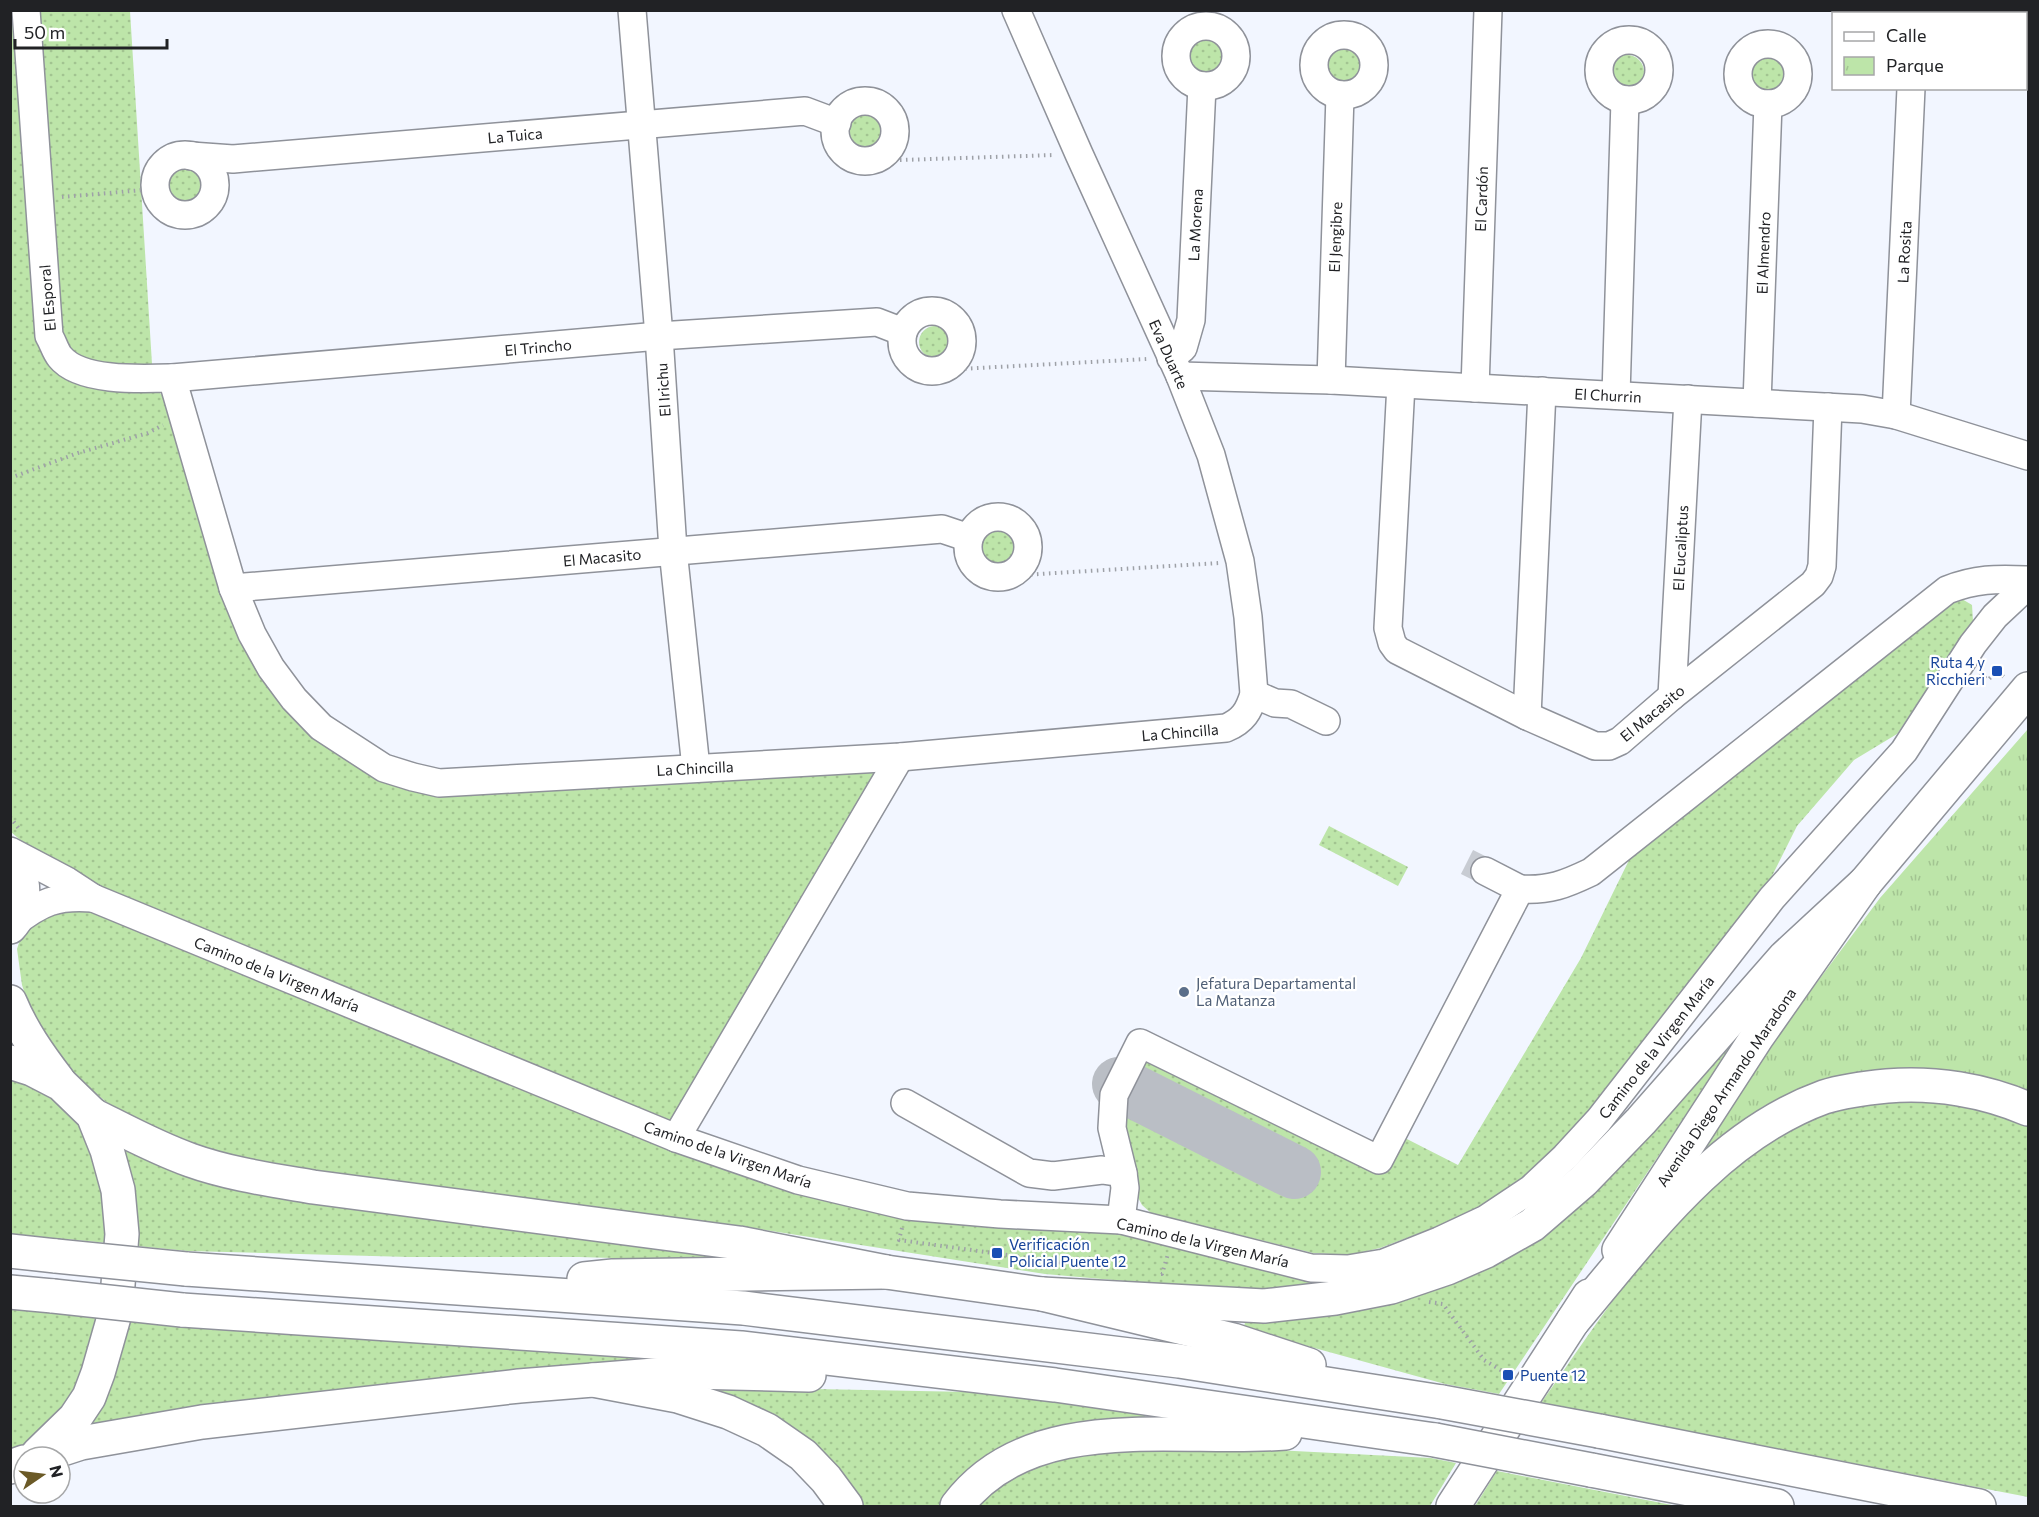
<svg xmlns="http://www.w3.org/2000/svg" width="2039" height="1517" font-family="Commissioner,sans-serif">
  <style>
    .grass { fill: url(#grass-dots) }
    .park { fill: url(#park-tufts) }
    .lines { fill: none; stroke-linecap: round; stroke-linejoin: round }
    .taxiway { stroke: #babec5; stroke-width: 54 }
    .minor-tunnel { stroke: #c8ccd3; stroke-width: 27; stroke-dasharray: 27 14; stroke-linecap: butt }
    .minor-casing { stroke: #8f929a; stroke-width: 30 }
    .major-casing { stroke: #8f929a; stroke-width: 36 }
    .highway-casing { stroke: #8f929a; stroke-width: 36 }
    .path { stroke: #9ea1a7; stroke-width: 4; stroke-dasharray: 1.5 4.5; stroke-linecap: butt }
    .minor { stroke: #fff; stroke-width: 27 }
    .major { stroke: #fff; stroke-width: 33 }
    .highway { stroke: #fff; stroke-width: 33 }
    .highway-bridge-casing { stroke: #8f929a; stroke-width: 36; stroke-linecap: butt }
    .highway-bridge { stroke: #fff; stroke-width: 33 }
    .transit-dot { fill: #1a4fb4; stroke: #fff; stroke-width: 2 }
    .service-dot { fill: #5c6f8a; stroke: #fff; stroke-width: 2 }
    .labels { text-anchor: middle; dominant-baseline: central; stroke-width: 4.5; stroke-linejoin: round; paint-order: stroke }
    .street-label { font-size: 15px; fill: #212225; stroke: #fff }
    .transit-label { font-size: 15px; fill: #164399; stroke: #fff; text-anchor: start }
    .service-label { font-size: 15px; fill: #4e5e75; stroke: #fff; text-anchor: start }
  </style>
  <defs>
    <pattern id="grass-dots" width="8" height="8" patternUnits="userSpaceOnUse" patternTransform="scale(1.5)"><rect width="8" height="8" fill="#bde5a9"/><path d="M2 2h.1M6 6h.1" fill="none" stroke="#a2c491" stroke-width="1.8" stroke-linecap="round"/></pattern>
    <pattern id="park-tufts" width="24" height="20" patternUnits="userSpaceOnUse" patternTransform="scale(1.5)"><rect width="24" height="20" fill="#bde5a9"/><path d="M3 7l-1-3M5 7V3M7 7l1-3M15 17l-1-3M17 17v-4M19 17l1-3" fill="none" stroke="#a2c491"/></pattern>
  </defs>
  <rect width="100%" height="100%" fill="#f2f6ff"/>
  <!-- grass -->
  <g class="grass">
    <path d="M10 11H15L41 341 151 387 160 393 167 401 262 675 380 777 872 770 875 775 672 1121H664L89 882 32 850 11 832Z"/>
    <path d="M35 11H130L152 364C133 365 93 364 76 354 66 348 64 335 61 325Z"/>
    <circle cx="1205" cy="56" r="17"/>
    <circle cx="1344" cy="65" r="17"/>
    <circle cx="1627" cy="72" r="17"/>
    <circle cx="1768" cy="74" r="17"/>
    <circle cx="866" cy="132" r="19"/>
    <circle cx="185" cy="185" r="17"/>
    <circle cx="935" cy="342" r="16"/>
    <circle cx="1000" cy="548" r="19"/>
    <path d="M1962 599 1972 605 1973 621 1897 734 1854 760 1797 826 1766 888 1588 1113 1554 1151 1519 1181 1482 1205 1433 1228 1380 1248 1349 1255 1313 1253 1151 1213 1142 1205 1134 1190 1129 1172 1122 1099 1142 1059 1383 1169 1401 1136 1458 1165 1581 958 1632 854 1955 601Z"/>
    <path d="M1329 826 1408 867 1398 886 1319 845Z"/>
    <path d="M78 908 91 912 673 1150 711 1165 793 1190 904 1219 1120 1232 1363 1279 1262 1293 1045 1274 740 1226 316 1175 250 1163 170 1137 111 1106 93 1091 63 1062 39 1025 28 1003 22 985 17 949 22 933 41 914Z"/>
    <path d="M1731 1039 1734 1041 1732 1046 1499 1394 1445 1384 1249 1330 1244 1326 1245 1323 1254 1320 1449 1280Z"/>
    <path d="M11 1076 54 1098 80 1124 103 1174 108 1243 11 1234Z"/>
    <path d="M1951 1099 2028 1122V1497L1541 1403C1611 1304 1705 1150 1825 1111 1866 1098 1908 1100 1951 1099Z"/>
    <path d="M116 1139 711 1255 713 1257 681 1260 579 1257H409L188 1251 136 1246Z"/>
    <path d="M11 1306 101 1315 88 1371 57 1421 25 1450 11 1455Z"/>
    <path d="M130 1318 705 1359 89 1431 85 1424Z"/>
    <path d="M707 1387 971 1392 1053 1400 1143 1413 1146 1418 1054 1436 948 1506H860Z"/>
    <path d="M1123 1442 1431 1458 1456 1463 1430 1506H968L1022 1466Z"/>
    <path d="M1497 1471 1677 1506H1475Z"/>
  </g>
  <!-- park -->
  <path class="park" d="M2028 729V1095L1818 1083 1762 1107 1722 1140 1679 1182 1759 1060 1880 898Z"/>
  <g class="lines">
    <!-- taxiway -->
    <path class="taxiway" d="M1119 1084 1294 1172"/>
    <!-- minor-tunnel -->
    <path class="minor-tunnel" d="M1467 862 1485 871"/>
    <!-- minor casing -->
    <g class="minor-casing">
      <g id="minor">
        <path d="M26 10 49 336C53 342 55 351 60 357 80 382 142 379 172 378L233 588 252 634 271 668 294 699 321 727 384 768 413 777 439 783 900 757 1226 728C1243 721 1249 711 1254 694L1248 617 1240 561 1211 455 1180 376 1079 154 1016 10"/>
        <path d="M632 10 659 336 673 550 696 768"/>
        <path d="M1915 14V10"/>
        <circle cx="1206" cy="56" r="30"/>
        <circle cx="1344" cy="65" r="30"/>
        <circle cx="1629" cy="70" r="30"/>
        <circle cx="1768" cy="74" r="30"/>
        <circle cx="865" cy="131" r="30"/>
        <circle cx="185" cy="185" r="30"/>
        <path d="M191 156 233 159 805 111 837 123"/>
        <circle cx="932" cy="341" r="30"/>
        <path d="M1171 358 1183 348 1191 320 1202 86"/>
        <path d="M1180 376 1331 380 1862 409 1896 415 2028 456"/>
        <path d="M172 378 659 336 877 322 903 332"/>
        <path d="M1331 380 1340 95"/>
        <path d="M1401 384 1388 628 1392 643 1397 650 1527 716 1595 746H1609L1620 741 1672 696 1813 584 1819 576 1822 566 1828 407"/>
        <path d="M1475 388 1488 10"/>
        <path d="M1616 395 1625 100"/>
        <path d="M1757 403 1768 104"/>
        <path d="M1896 415 1911 88"/>
        <circle cx="998" cy="547" r="30"/>
        <path d="M233 588 942 529 969 538"/>
        <path d="M1254 694 1275 703 1291 704 1326 721"/>
        <path d="M1672 696 1688 399"/>
        <path d="M1527 716 1542 391"/>
        <path d="M10 851 67 881 93 898 676 1138 798 1180 907 1206 1000 1214 1121 1220 1311 1268 1348 1269 1384 1263 1439 1241 1486 1219 1531 1189 1565 1157 1599 1120 1772 898 1904 751 1973 644 1995 616 2028 585"/>
        <path d="M1485 871 1520 889"/>
        <path d="M13 924C41 902 57 895 93 898"/>
        <path d="M905 1103 1029 1173 1053 1176 1102 1170 1123 1173"/>
        <path d="M676 1138 900 757"/>
        <path d="M1121 1220 1125 1188 1123 1173 1112 1128 1114 1095 1140 1043 1379 1160 1520 889C1549 891 1566 884 1591 872L1947 590C1977 578 1997 579 2028 580"/>
      </g>
    </g>
    <!-- major casing -->
    <g class="major-casing">
      <g id="major">
        <path d="M10 856C26 875 28 908 10 927"/>
        <path d="M10 1002C22 1031 39 1055 58 1080"/>
        <path d="M10 1062 32 1069 61 1084 93 1115 107 1150 118 1190 122 1234 116 1310 98 1373 89 1397 75 1418 38 1454"/>
        <path d="M93 1115C125 1131 156 1148 190 1160 229 1174 272 1180 313 1187L739 1243 886 1272 1042 1294 1264 1306 1335 1298 1391 1287 1447 1268 1486 1251 1532 1225 1583 1181 1641 1121 1785 957 1865 883"/>
        <path d="M1619 1250 1757 1037 1865 883 2028 689"/>
        <path d="M38 1457 81 1443 202 1422 519 1386 593 1380 678 1396 728 1412 767 1430 803 1455 826 1479 846 1506"/>
        <path d="M10 1467 24 1462"/>
        <path d="M1453 1506 1589 1296"/>
      </g>
    </g>
    <!-- highway casing -->
    <g class="highway-casing">
      <g id="highway">
        <path d="M10 1251 56 1256"/>
        <path d="M186 1269 743 1308 1179 1361 1442 1402"/>
        <path d="M584 1279 613 1276 886 1272"/>
        <path d="M10 1292 53 1296"/>
        <path d="M1042 1294 1233 1340 1309 1365"/>
        <path d="M182 1310 741 1348 1055 1385 1435 1440"/>
        <path d="M1573 1321C1644 1237 1716 1136 1824 1097 1843 1091 1866 1088 1887 1086 1934 1082 1984 1090 2028 1109"/>
        <path d="M593 1380 691 1372 809 1375"/>
        <path d="M1599 1431 1979 1506"/>
        <path d="M1591 1470 1777 1506"/>
        <path d="M957 1506C1031 1407 1179 1442 1285 1433"/>
      </g>
    </g>
    <!-- path -->
    <g class="path">
      <path d="M870 161 1055 155"/>
      <path d="M62 197 155 189"/>
      <path d="M941 370 1147 359"/>
      <path d="M10 478 78 453 148 433 163 425"/>
      <path d="M1007 576 1219 563"/>
      <path d="M1980 674 1988 680 1997 671 2006 679"/>
      <path d="M10 817 20 830"/>
      <path d="M902 1228 899 1240 1108 1269"/>
      <path d="M1161 1274H1162L1168 1254"/>
      <path d="M1429 1302 1443 1304 1484 1360 1509 1375"/>
    </g>
    <!-- minor -->
    <use href="#minor" class="minor"/>
    <!-- major -->
    <use href="#major" class="major"/>
    <!-- highway -->
    <use href="#highway" class="highway"/>
    <!-- highway-bridge casing -->
    <g class="highway-bridge-casing">
      <g id="highway-bridge">
        <path d="M56 1256 186 1269"/>
        <path d="M53 1296 182 1310"/>
        <path d="M1442 1402 1599 1431"/>
        <path d="M1435 1440 1591 1470"/>
      </g>
    </g>
    <!-- highway-bridge -->
    <use href="#highway-bridge" class="highway-bridge"/>
  </g>
  <!-- markers -->
  <g class="transit-dot">
    <rect x="1991" y="665" width="12" height="12" rx="3"/>
    <rect x="991" y="1247" width="12" height="12" rx="3"/>
    <rect x="1502" y="1369" width="12" height="12" rx="3"/>
  </g>
  <circle class="service-dot" cx="1184" cy="992" r="6"/>
  <g class="labels">
    <!-- street labels -->
    <g class="street-label">
      <text transform="translate(515 135) rotate(-5)">La Tuica</text>
      <text transform="translate(1481 199) rotate(-88)">El Cardón</text>
      <text transform="translate(1195 225) rotate(-87)">La Morena</text>
      <text transform="translate(1335 237) rotate(-88)">El Jengibre</text>
      <text transform="translate(1904 252) rotate(-87)">La Rosita</text>
      <text transform="translate(1763 253) rotate(-88)">El Almendro</text>
      <text transform="translate(47 298) rotate(-95)">El Esporal</text>
      <text transform="translate(538 347) rotate(-5)">El Trincho</text>
      <text transform="translate(1169 354) rotate(66)">Eva Duarte</text>
      <text transform="translate(663 390) rotate(-94)">El Irichu</text>
      <text transform="translate(1608 395) rotate(3)">El Churrin</text>
      <text transform="translate(1680 548) rotate(-87)">El Eucaliptus</text>
      <text transform="translate(602 557) rotate(-5)">El Macasito</text>
      <text transform="translate(1652 713) rotate(-40)">El Macasito</text>
      <text transform="translate(1180 732) rotate(-5)">La Chincilla</text>
      <text transform="translate(695 768) rotate(-3)">La Chincilla</text>
      <text transform="translate(277 974) rotate(22)">Camino de la Virgen María</text>
      <text transform="translate(1656 1047) rotate(-52)">Camino de la Virgen María</text>
      <text transform="translate(1726 1087) rotate(-56)">Avenida Diego Armando Maradona</text>
      <text transform="translate(728 1154) rotate(19)">Camino de la Virgen María</text>
      <text transform="translate(1203 1242) rotate(13)">Camino de la Virgen María</text>
    </g>
    <!-- transit labels -->
    <g class="transit-label">
      <text x="1985" y="662" text-anchor="end">Ruta 4 y<tspan x="1985" dy="17">Ricchieri</tspan></text>
      <text x="1009" y="1244">Verificación<tspan x="1009" dy="17">Policial Puente 12</tspan></text>
      <text x="1520" y="1375">Puente 12</text>
    </g>
    <!-- service labels -->
    <g class="service-label">
      <text x="1196" y="983">Jefatura Departamental<tspan x="1196" dy="17">La Matanza</tspan></text>
    </g>
  </g>
  <!-- border -->
  <rect width="2039" height="1517" fill="none" stroke="#212225" stroke-width="24"/>
  <!-- legend -->
  <rect x="1832" y="12" width="195" height="78" fill="#ffffff" stroke="#a6a7a8" stroke-width="1.5"/>
  <rect x="1844" y="32" width="30" height="9" fill="#ffffff" stroke="#a6a7a8" stroke-width="1.5"/>
  <text x="1886" y="42" font-size="18" fill="#212225">Calle</text>
  <rect x="1844" y="57" width="30" height="18" fill="url(#park-tufts)" stroke="#a6a7a8" stroke-width="1.5"/>
  <text x="1886" y="72" font-size="18" fill="#212225">Parque</text>
  <!-- north arrow -->
  <g transform="translate(42 1475) rotate(76)"><circle r="28" fill="#ffffff" stroke="#a6a7a8" stroke-width="1.5"/>
  <path d="M0-4.5L10 22L0 15L-10 22Z" fill="#6b5a27"/>
  <text y="-9" font-size="16" font-weight="bold" text-anchor="middle" fill="#212225">N</text>
  </g>
  <!-- scale -->
  <path d="M15 39v9h152v-9" fill="none" stroke="#212225" stroke-width="3"/>
  <text x="24" y="39" font-size="18" fill="#212225" stroke="#ffffff" stroke-width="4.5" paint-order="stroke">50 m</text>
</svg>
